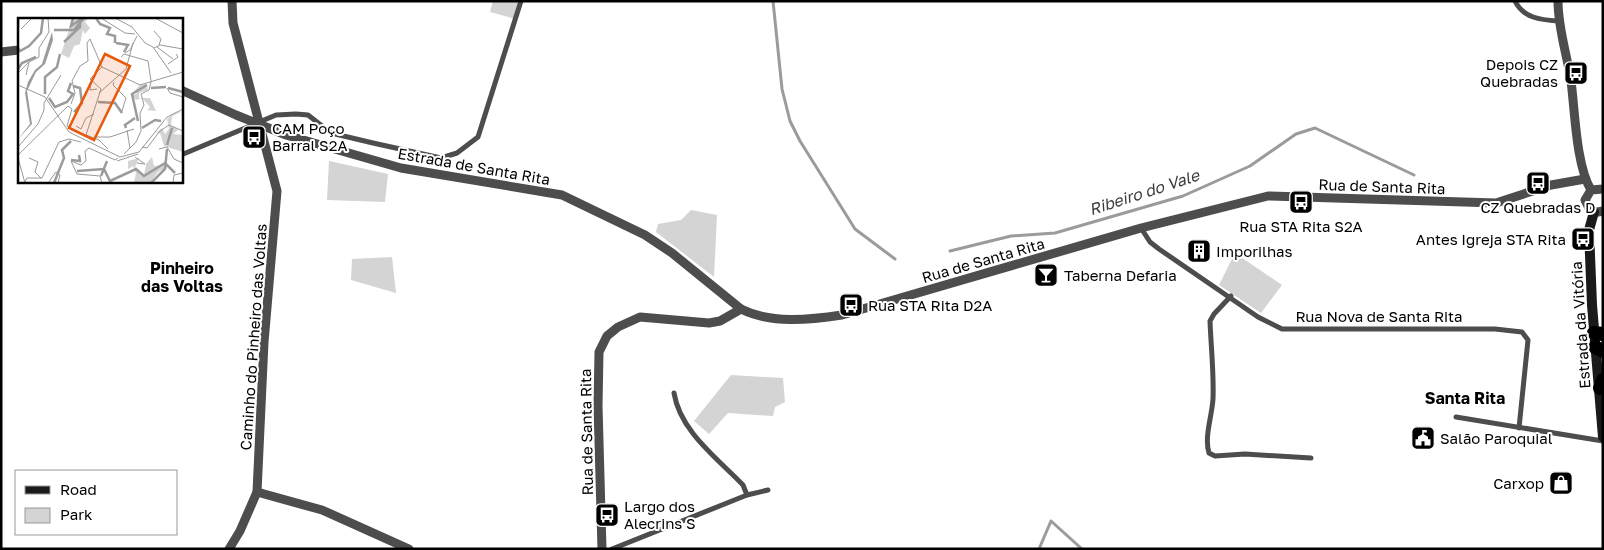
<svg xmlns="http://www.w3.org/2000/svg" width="1604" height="550" font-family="'Golos Text',sans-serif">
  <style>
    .green { fill: #d4d4d4 }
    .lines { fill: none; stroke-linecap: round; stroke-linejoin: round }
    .stream { stroke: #9b9b9b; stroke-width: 3 }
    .minor { stroke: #4d4d4d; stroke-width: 5 }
    .tertiary { stroke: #4d4d4d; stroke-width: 9 }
    .secondary { stroke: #1a1a1a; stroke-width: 10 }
    .trunk { stroke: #000; stroke-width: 14 }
    .labels { text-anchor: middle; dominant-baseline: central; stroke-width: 4; stroke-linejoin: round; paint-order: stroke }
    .poi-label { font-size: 15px; fill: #000; stroke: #fff; text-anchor: start }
    .street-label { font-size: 15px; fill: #000; stroke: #fff }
    .water-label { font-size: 16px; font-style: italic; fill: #3c3c3c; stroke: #fff }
    .neighbourhood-label { font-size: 16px; font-weight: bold; fill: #000; stroke: #fff }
    .inset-river { fill: none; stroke: #9b9b9b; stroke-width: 2.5 }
    .inset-road { fill: none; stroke: #999; stroke-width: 1 }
    .view { fill: #e8590c; fill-opacity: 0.15; stroke: #e8590c; stroke-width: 2.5 }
    .inset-edge { fill: none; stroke: #000; stroke-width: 2.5 }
  </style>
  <rect width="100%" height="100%" fill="#fff"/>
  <!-- green -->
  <g class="green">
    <path d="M493 1H521L515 19 490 12Z"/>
    <path d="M329 161 388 174 385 202 327 200Z"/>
    <path d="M691 210 717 215 714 277 656 232 658 224 681 220Z"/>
    <path d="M1235 253 1282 285 1261 313 1219 285Z"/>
    <path d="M392 257 396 293 351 280 352 259Z"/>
    <path d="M731 375 783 378 785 402 775 407 773 416 728 413 709 434 694 421Z"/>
  </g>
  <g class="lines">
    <!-- stream -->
    <g class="stream">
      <path d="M773 1 782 89 790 121 800 141 855 229 895 259"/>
      <path d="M950 251 1011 236 1055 233 1183 196 1250 166 1296 134 1315 128 1414 175"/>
      <path d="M1039 549 1051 521 1082 549"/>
    </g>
    <!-- minor -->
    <g class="minor">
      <path d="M1515 1C1523 18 1541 20 1558 21"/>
      <path d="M181 155 276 115 296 114 308 115 331 133 373 143 441 158 457 153 478 137 521 1"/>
      <path d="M1141 228 1150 242 1159 249 1258 317 1282 329H1495L1522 332 1528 340 1519 428"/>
      <path d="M1231 296 1214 314 1210 321C1211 347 1214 373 1213 399 1212 416 1204 437 1209 453L1215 456 1245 454 1311 458"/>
      <path d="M1456 417 1603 441"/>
      <path d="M747 495 768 490"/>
      <path d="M612 549 747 495 743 485C717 458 680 431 674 393"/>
    </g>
    <!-- tertiary -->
    <g class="tertiary">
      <path d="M1558 1C1558 29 1567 54 1571 81 1575 111 1576 165 1591 190"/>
      <path d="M1 52 19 50"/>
      <path d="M181 90 236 115 286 135 401 168 562 195 645 235 672 253 741 309C771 324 809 320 842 315L1141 228 1268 196 1496 203 1551 185 1585 179"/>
      <path d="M1603 189 1591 190 1585 200 1590 210 1598 212 1603 211"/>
      <path d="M257 492 322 510 409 549"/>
      <path d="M229 549 240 531 257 492 264 342 277 191 233 23 232 1"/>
      <path d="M602 549 598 406 599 352 607 336 618 327 640 317 709 323 720 321 741 309"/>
    </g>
    <!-- secondary -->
    <path class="secondary" d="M1594 212 1589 230 1592 305 1603 437"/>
    <!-- trunk -->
    <g class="trunk">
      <path d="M1594 333 1603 334"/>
      <path d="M1595 347 1603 351"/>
      <path d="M1600 388 1603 380"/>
    </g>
  </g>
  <!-- icons -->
  <defs>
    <g id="bus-square" transform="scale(1.25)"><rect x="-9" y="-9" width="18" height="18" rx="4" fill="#000" stroke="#fff"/><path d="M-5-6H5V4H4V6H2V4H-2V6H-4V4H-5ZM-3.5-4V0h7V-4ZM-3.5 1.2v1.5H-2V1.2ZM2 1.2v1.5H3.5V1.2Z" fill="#fff"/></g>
    <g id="building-square" transform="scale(1.25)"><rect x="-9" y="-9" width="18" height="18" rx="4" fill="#000" stroke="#fff"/><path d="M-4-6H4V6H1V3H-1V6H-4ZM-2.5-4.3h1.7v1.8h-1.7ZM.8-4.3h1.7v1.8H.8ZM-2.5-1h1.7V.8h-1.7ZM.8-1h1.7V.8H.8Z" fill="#fff"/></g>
    <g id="bar-square" transform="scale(1.25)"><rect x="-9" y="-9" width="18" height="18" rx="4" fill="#000" stroke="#fff"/><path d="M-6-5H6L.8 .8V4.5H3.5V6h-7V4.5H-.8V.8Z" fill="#fff"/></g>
    <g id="civic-square" transform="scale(1.25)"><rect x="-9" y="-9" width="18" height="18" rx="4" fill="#000" stroke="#fff"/><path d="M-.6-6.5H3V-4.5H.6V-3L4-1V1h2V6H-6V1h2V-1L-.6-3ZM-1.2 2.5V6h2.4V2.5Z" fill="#fff"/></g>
    <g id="shop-square" transform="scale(1.25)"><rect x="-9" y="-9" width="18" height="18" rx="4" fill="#000" stroke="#fff"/><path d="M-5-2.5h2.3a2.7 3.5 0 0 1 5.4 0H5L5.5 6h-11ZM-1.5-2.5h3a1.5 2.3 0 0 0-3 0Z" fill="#fff"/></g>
  </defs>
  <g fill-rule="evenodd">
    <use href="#bus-square" x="1576" y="73"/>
    <use href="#bus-square" x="254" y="137"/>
    <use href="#bus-square" x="1538" y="183"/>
    <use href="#bus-square" x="1301" y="202"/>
    <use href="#bus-square" x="1583" y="239"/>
    <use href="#building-square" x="1199" y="251"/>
    <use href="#bar-square" x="1046" y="275"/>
    <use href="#bus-square" x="851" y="305"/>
    <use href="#civic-square" x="1423" y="438"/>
    <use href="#shop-square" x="1561" y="483"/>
    <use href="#bus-square" x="607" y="515"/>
  </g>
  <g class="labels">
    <!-- poi labels -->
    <g class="poi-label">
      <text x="1558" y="64" text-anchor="end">Depois CZ<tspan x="1558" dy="17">Quebradas</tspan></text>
      <text x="272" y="128">CAM Poço<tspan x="272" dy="17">Barral S2A</tspan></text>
      <text x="1538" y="207" text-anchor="middle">CZ Quebradas D</text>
      <text x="1301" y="226" text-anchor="middle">Rua STA Rita S2A</text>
      <text x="1566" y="239" text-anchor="end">Antes Igreja STA Rita</text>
      <text x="1216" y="251">Imporilhas</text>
      <text x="1064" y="275">Taberna Defaria</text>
      <text x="868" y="305">Rua STA Rita D2A</text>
      <text x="1440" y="438">Salão Paroquial</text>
      <text x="1544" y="483" text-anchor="end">Carxop</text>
      <text x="624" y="506">Largo dos<tspan x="624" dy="17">Alecrins S</tspan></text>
    </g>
    <!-- street labels -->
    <g class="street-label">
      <text transform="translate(474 166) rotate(10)">Estrada de Santa Rita</text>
      <text transform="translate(1382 186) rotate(2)">Rua de Santa Rita</text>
      <text transform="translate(983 260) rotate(-16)">Rua de Santa Rita</text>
      <text x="1379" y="316">Rua Nova de Santa Rita</text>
      <text transform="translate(1580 325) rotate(-94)">Estrada da Vitória</text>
      <text transform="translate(253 337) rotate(-86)">Caminho do Pinheiro das Voltas</text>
      <text transform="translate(586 432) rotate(-91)">Rua de Santa Rita</text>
    </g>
    <!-- water labels -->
    <g class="water-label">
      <text transform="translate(1144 192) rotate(-18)">Ribeiro do Vale</text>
    </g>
    <!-- neighbourhood labels -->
    <g class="neighbourhood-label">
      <text x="182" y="268">Pinheiro<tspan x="182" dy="18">das Voltas</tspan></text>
      <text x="1465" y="398">Santa Rita</text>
    </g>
  </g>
  <!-- overview -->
  <g transform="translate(18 18)">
    <rect width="165" height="165" fill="#fff"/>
    <path d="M55 0H71L67 4 72 10 67 16 65 12 62 26 56 28 51 40 43 36ZM128 66 130 72 121 75V80H132L138 93 129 92 132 89 124 80 118 82 114 77 119 76 116 73 122 67ZM165 93 154 98 153 107 160 112 155 116 165 117V134L146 128 142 115H138L144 110 147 116 151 111 149 101 156 95ZM134 139 136 148 147 147 146 151 140 154 132 165H116L118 155 115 148 110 151V143L121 140 117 149 126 157 128 146Z" fill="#d4d4d4"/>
    <path d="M34 14 35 22 27 46 18 54 9 73 14 106 0 121 12 106 7 75 10 64 17 52 24 46Z" fill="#9b9b9b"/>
    <path class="inset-river" d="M78 0 82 6 92 10 89 16 97 18V25M36 12H56L66 0M46 24 62 9V2L53 8 55 0M98 25 110 27 106 34M0 30 2 33 11 28 23 15 25 0M0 51 4 45 18 39M55 68 62 70 64 85 56 94M133 70 148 69M150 70 165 74M27 76V59L39 49 42 36M31 80 37 89 49 84 55 76 50 73 53 65M80 84 97 85 104 95M120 103 114 76 129 67M108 110 107 107 117 100M124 110 137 102 143 103M149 127 154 110M53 142 62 143 61 137M59 153 86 151 92 163 118 151 126 158 147 145 157 155M83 158 89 143M36 165 46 140 44 132 53 123M133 165 147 151 149 131"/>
    <path class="inset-road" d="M83 0 107 15 117 16M97 0 114 9 127 25 135 29 153 55M137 0 165 15M3 11 14 0M136 13 143 21 141 27M0 29 1 0M139 29 155 41M136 30 142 27 165 31M107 35 112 32 119 18M103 39 106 36 130 43 133 63M11 44 21 39V30L31 14 30 0M150 46 160 39 158 36M0 55 11 44 8 57M73 64 72 72 79 71M96 64 95 67 108 80 104 93M0 67 27 79 51 114 102 139 121 134 149 99 165 91M149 70 152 75 165 79M81 75 108 51 115 25M53 86 57 75 54 63 62 48 70 43 69 25 72 21 84 49 122 67 165 54M26 92V85L43 57M58 108 63 111 68 100 76 96M109 112 112 130M68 117 81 122 90 131M68 117 83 71 72 61 84 49M76 119H92L116 111M0 129 20 106 26 92M124 129 129 130 142 113 151 107 165 113M141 131 149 129 156 141 165 145M106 136 118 124 123 113 122 95 126 87 123 76 131 72 133 64M0 137 50 88 54 91 49 108 67 117M117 139 127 146 119 145M0 140 7 165M11 140 20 144 17 154 23 160M99 143 120 136M63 147 53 143 59 156 82 158 84 165M63 147 68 143 67 133 71 130 97 142 100 140M7 164 9 160H24L41 124 51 121 63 124M30 165 38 154 42 157 40 165M155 165 156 157 165 155"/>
    <path class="view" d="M87 36 112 48 76 122 51 110Z"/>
    <rect width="165" height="165" class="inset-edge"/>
  </g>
  <!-- border -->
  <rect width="1604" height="550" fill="none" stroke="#000000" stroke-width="5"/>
  <!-- legend -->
  <rect x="15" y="470" width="162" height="65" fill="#ffffff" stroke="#999999"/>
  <rect x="25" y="486" width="25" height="8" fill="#1a1a1a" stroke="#999999"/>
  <text x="60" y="495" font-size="15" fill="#000000">Road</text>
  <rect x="25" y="508" width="25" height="15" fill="#d4d4d4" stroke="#999999"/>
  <text x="60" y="520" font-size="15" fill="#000000">Park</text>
</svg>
